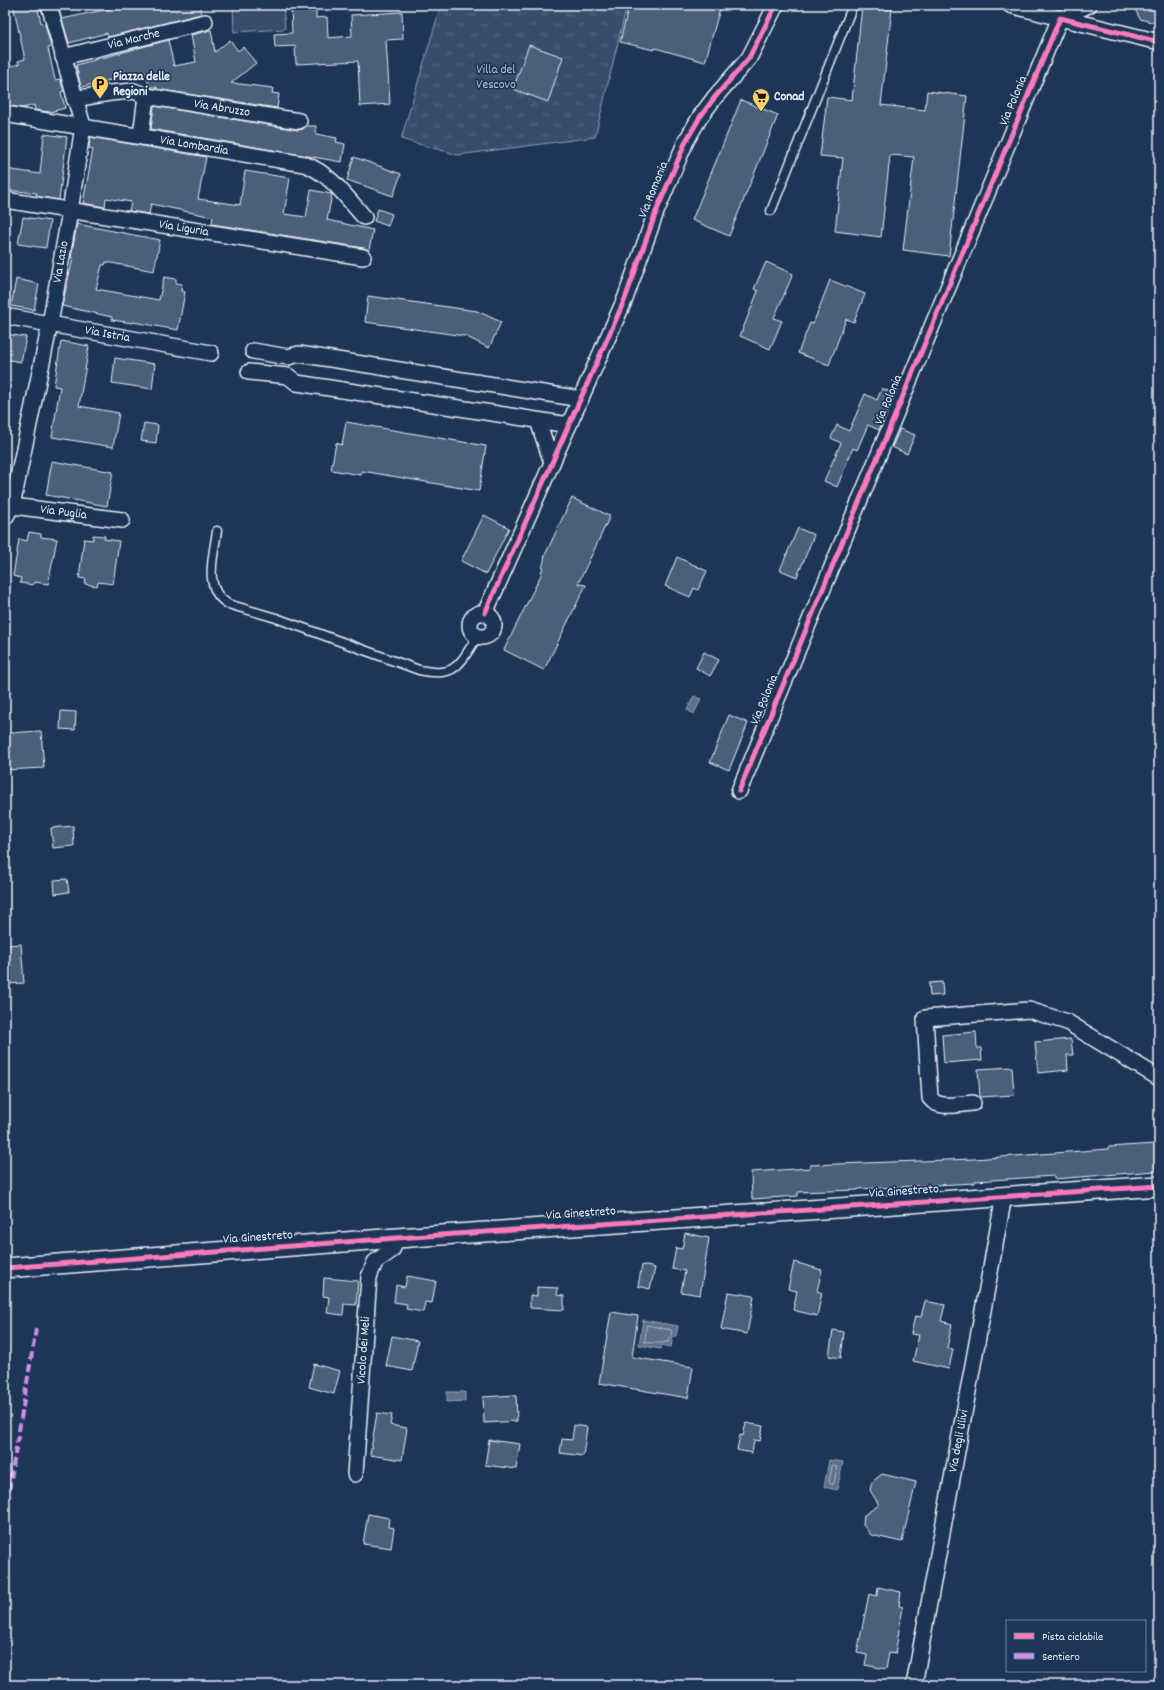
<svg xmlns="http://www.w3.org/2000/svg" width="1164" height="1690" font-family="Dekko,sans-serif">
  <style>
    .grass { fill: url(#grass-tufts); stroke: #909fb2 }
    .pitch { fill: #374d6c; stroke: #909fb2 }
    .water { fill: #5d7089; stroke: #95a4b5 }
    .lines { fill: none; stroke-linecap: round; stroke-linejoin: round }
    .shore { stroke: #b0bdcc; stroke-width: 1 }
    .building { fill: #495e7a; stroke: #e8f1f8 }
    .service-casing { stroke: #e8f1f8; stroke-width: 11 }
    .minor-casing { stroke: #e8f1f8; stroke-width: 18 }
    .tertiary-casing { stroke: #e8f1f8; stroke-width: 22 }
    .service { stroke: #1d3557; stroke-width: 8 }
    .minor { stroke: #1d3557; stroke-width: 15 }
    .tertiary { stroke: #1d3557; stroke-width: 19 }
    .quiet { stroke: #ce8fe9; stroke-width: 4; stroke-dasharray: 8 4; stroke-linecap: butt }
    .cycleway-casing { stroke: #1d3557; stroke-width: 8 }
    .cycleway { stroke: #fd7abc; stroke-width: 5 }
    .labels { text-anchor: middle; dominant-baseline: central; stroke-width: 3.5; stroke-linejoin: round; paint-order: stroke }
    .street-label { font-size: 13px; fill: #e8f1f8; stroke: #1d3557 }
    .park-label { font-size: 13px; fill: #b3c0ce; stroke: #1d3557 }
    .poi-label { font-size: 13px; font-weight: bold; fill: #e8f1f8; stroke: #1d3557; text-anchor: start }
  </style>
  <defs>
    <pattern id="grass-tufts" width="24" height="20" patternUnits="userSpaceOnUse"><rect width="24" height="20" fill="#374d6c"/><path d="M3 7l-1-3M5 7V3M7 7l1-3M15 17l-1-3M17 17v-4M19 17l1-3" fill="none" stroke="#546782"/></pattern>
  </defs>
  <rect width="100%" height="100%" fill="#1d3557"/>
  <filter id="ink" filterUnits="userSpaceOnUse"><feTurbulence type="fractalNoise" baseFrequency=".025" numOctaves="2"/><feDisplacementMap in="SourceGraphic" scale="8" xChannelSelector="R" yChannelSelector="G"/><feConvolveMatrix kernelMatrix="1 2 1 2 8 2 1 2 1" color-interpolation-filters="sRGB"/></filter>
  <g filter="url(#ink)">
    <!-- grass -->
    <path class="grass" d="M441 5H627L595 137 458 155 401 139Z"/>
    <!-- pitch -->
    <path class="pitch" d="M233 5H283L285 29 234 32Z"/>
    <!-- water -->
    <g class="water">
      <path d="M694 696 701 699 694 714 687 710Z"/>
      <path d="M643 1320 678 1326 676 1336H673L671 1347 661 1345 660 1349 639 1345Z"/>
      <path d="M447 1392H465V1401L447 1402Z"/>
      <path d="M829 1460 843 1462 837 1490 824 1487Z"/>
    </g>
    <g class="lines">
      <!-- shore -->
      <g class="shore">
        <path d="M647 1325 671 1330 672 1332 668 1342C660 1343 653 1344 645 1342Z"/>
        <path d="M834 1465 837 1467 834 1483 832 1485 829 1482 832 1466Z"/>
      </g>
    </g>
    <!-- building -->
    <g class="building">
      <path d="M13 5H37L41 23 45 24 51 47 48 48 55 80 60 79 64 91 61 92 65 108 50 112 35 110 34 105 23 108 5 105V68L19 64 18 61 25 59Z"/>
      <path d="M126 5H200L201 14 108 37 107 33 69 43 62 19Z"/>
      <path d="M291 5H307V11H316V18L327 17 328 38 352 36 351 15 402 12 403 39 386 40 390 104 360 106 358 61 296 64 295 46 275 47 274 34 292 33Z"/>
      <path d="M629 5H721L705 62 655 48 654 50 620 42Z"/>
      <path d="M1133 5H1159V24L1140 19Z"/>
      <path d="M862 6 892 9 881 105 925 110 927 91 967 96 949 256 903 250 914 157 890 155 881 237 835 231 843 158 820 156 827 97 852 100Z"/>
      <path d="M211 30 215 52 230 40 238 51 243 47 256 63 231 83 273 88 272 93 279 94 277 108 156 89 157 87H149L146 73 119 79V78L81 87 76 65 168 40 174 66 196 62 191 35Z"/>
      <path d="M529 45 563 57 548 102 513 89Z"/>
      <path d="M741 100 778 115 729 236 692 220Z"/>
      <path d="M154 106 298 130 303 129 306 126H316V134L337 138 336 142 345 144 342 162 151 129Z"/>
      <path d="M44 134 67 137 59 200 36 196 37 193 5 190V169L40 174Z"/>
      <path d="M90 137 206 157 198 199 240 205 245 171 290 178 284 214 306 217 311 190 332 194 327 220 373 230 369 250 364 248 212 224 213 217 151 204 149 214 129 211 131 202 106 198 105 207 83 203 93 149 89 148Z"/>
      <path d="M354 157 401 174 393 196 347 180Z"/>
      <path d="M378 209 392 214 388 226 374 221Z"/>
      <path d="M23 217 50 221 46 248 18 244Z"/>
      <path d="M77 224 160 240 154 271 106 262 105 265H102L96 289 159 300 164 277 176 279V283L182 284 181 291 185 292 178 330 133 322V323L112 320V317L62 306 73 258H71Z"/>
      <path d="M766 262 793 274 774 318 782 321 770 349 740 336 758 291 754 289Z"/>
      <path d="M16 279 39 284 34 310 11 306Z"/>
      <path d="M830 280 865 294 854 322 846 319 829 365 798 353 810 323 813 324Z"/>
      <path d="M368 296 477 311 501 322 489 348 465 336 365 322Z"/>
      <path d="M5 334 26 337 21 362 5 359Z"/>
      <path d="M61 341 89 346 79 406 119 413 113 447 52 437 60 387 54 386Z"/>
      <path d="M115 358 155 364 152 389 112 383Z"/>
      <path d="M882 388 894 394 879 430 868 425 857 450 853 448 837 487 824 481 841 443 831 438 837 425 849 431 865 394 877 400Z"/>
      <path d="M346 422 486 446 479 491 362 471 361 475 331 470 336 443 342 445Z"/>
      <path d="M144 423 158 425 156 443 141 441Z"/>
      <path d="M900 429 915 435 907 454 892 447Z"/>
      <path d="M52 461 113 472 107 506 46 495Z"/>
      <path d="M572 498 610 516 578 584 586 585 544 670 504 650 541 575 545 555Z"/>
      <path d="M484 515 509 528 486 574 461 561Z"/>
      <path d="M798 528 814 535 797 577 780 570Z"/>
      <path d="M29 532 41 534V537L57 539 48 584 34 582 33 585 20 583 21 578 13 576 19 539 27 541Z"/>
      <path d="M93 535 105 536 104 539 119 541 113 584 98 582 97 586 85 584 86 579 79 578 84 539 93 540Z"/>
      <path d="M677 557 707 571 698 590 694 588 690 597 665 586Z"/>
      <path d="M704 652 719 660 710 676 696 668Z"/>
      <path d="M61 711 76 712 75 730 60 729Z"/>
      <path d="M729 715 748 723 729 770 710 762Z"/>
      <path d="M41 731 44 768 5 770V757H9L8 733Z"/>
      <path d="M73 826 74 846 53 848 51 828Z"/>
      <path d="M67 879 69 892 55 894 54 880Z"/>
      <path d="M21 944 24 983 5 984V945Z"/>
      <path d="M942 982 943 995 930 996 929 983Z"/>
      <path d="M976 1032 977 1048H981L982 1060 944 1063 942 1035Z"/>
      <path d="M1071 1039 1073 1055H1067L1068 1070 1038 1073 1035 1042Z"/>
      <path d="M1012 1067 1014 1095 980 1097 978 1069Z"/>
      <path d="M1155 1144 1156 1171 1054 1179V1176L975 1181V1183L858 1189V1190L798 1192V1196L752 1199 751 1172 810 1168V1165L974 1159 1108 1149V1147Z"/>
      <path d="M685 1233 709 1238 700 1295 681 1292 685 1271 672 1269 676 1248 682 1249Z"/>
      <path d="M794 1262 822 1270 817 1291 822 1293 817 1316 793 1310 797 1291 788 1289Z"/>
      <path d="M642 1265 655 1268 650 1289 638 1286Z"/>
      <path d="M407 1276 436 1281 432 1303 425 1302 423 1312 406 1309 407 1304 394 1302 396 1285 405 1287Z"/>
      <path d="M324 1278 358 1281 356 1305 344 1304 343 1315 327 1313 329 1297 323 1296Z"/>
      <path d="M537 1287 558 1288 557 1295 564 1296V1310L530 1308V1295L537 1296Z"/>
      <path d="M728 1292 754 1296 747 1334 721 1329Z"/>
      <path d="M925 1301 945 1305 941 1321 952 1324 947 1348 953 1349 949 1369 913 1361 919 1335 911 1334 915 1316 921 1317Z"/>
      <path d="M611 1312 638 1316 632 1357 693 1367 688 1398 599 1383Z"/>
      <path d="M833 1330 844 1332 841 1358 829 1356Z"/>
      <path d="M392 1336 418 1341 412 1371 386 1366Z"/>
      <path d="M314 1364 340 1371 334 1394 309 1387Z"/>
      <path d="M516 1395 517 1421 484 1423 483 1397Z"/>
      <path d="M377 1413 392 1415 390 1425 407 1428 402 1460 370 1455Z"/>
      <path d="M746 1423 763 1426 760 1441 754 1440 752 1453 737 1450 740 1435 743 1436Z"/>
      <path d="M574 1425 587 1427 583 1456 560 1453 562 1439 572 1440Z"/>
      <path d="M489 1440 520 1444 516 1469 485 1465Z"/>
      <path d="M882 1474 916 1482 902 1542 871 1535 863 1525 864 1515 879 1505 870 1490 872 1482Z"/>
      <path d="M368 1514 389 1518 388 1527 394 1528 391 1548 363 1544Z"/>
      <path d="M878 1587 901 1592 899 1606 903 1607 895 1654 889 1653 886 1669 865 1665 867 1655 857 1653 869 1594 877 1596Z"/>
    </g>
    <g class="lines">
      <!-- service casing -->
      <g class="service-casing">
        <g id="service">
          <path d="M771 211 853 5"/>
          <path d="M217 531C214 555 202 589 228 604L276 618 419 670C456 678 459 665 477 637"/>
        </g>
      </g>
      <!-- minor casing -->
      <g class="minor-casing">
        <g id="minor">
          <path d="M1010 5 1060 18 1089 5"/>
          <path id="s1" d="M63 57 205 22"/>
          <path id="s2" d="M146 96 299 121"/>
          <path d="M74 99 110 93 134 91 146 96 141 136"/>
          <path id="s3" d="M5 114 304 164C330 173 346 197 364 217"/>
          <path id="s4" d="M5 200 363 257"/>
          <path id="s5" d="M5 316 211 353"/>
          <path d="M253 351 288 357 299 354 581 399"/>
          <path d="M249 372 288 376 297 383 569 425"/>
          <path d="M538 421 552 463"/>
          <path id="s6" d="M5 505 122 520"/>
          <path id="s7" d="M5 518 12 506 50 324 70 211 83 126 49 5"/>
          <circle cx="482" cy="625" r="12"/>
          <path d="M485 613 625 299 656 212 686 141 700 117 715 97 749 58 776 5"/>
          <path d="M739 791 1060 18 1159 42"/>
          <path d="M973 1103C959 1104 939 1110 930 1098L925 1018 1029 1010 1067 1022 1159 1078"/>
          <path id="s8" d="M355 1474 369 1277 375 1262 392 1250 397 1238"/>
          <path id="s9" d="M914 1685 1004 1196"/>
        </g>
      </g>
      <!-- tertiary casing -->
      <g class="tertiary-casing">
        <path id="tertiary" d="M5 1268 397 1238 1159 1186"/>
      </g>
      <!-- service -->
      <use href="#service" class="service"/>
      <!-- minor -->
      <use href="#minor" class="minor"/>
      <!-- tertiary -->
      <use href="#tertiary" class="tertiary"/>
      <!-- quiet -->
      <path class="quiet" d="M5 1514 36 1329"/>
      <!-- cycleway casing -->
      <g class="cycleway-casing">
        <g id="cycleway">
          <path d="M485 613 625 299 656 212 686 141 700 117 715 97 749 58 776 5"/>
          <path d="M739 791 1060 18 1159 42"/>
          <path d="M5 1268 397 1238 1159 1186"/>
        </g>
      </g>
      <!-- cycleway -->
      <use href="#cycleway" class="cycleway"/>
    </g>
  </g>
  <!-- icons -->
  <defs>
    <g id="parking-pin" transform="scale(0.9)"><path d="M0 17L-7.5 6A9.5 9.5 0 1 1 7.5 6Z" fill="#ffd166" stroke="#1d3557"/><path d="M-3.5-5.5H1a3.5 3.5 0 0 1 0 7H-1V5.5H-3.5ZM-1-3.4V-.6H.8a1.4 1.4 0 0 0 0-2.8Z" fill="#111"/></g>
    <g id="supermarket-pin" transform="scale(0.9)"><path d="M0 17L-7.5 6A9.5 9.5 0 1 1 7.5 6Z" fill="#ffd166" stroke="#1d3557"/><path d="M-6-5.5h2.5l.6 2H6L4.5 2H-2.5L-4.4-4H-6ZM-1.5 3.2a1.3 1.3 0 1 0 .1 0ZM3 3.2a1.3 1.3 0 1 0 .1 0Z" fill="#111"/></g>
  </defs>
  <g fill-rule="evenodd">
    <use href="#parking-pin" x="100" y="84"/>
    <use href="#supermarket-pin" x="761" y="97"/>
  </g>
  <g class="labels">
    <!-- street labels -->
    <g class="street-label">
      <text stroke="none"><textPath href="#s1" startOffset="73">Via Marche</textPath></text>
      <text transform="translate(1014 101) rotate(-67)">Via Polonia</text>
      <text stroke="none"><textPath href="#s2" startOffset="77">Via Abruzzo</textPath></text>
      <text stroke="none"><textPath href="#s3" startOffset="192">Via Lombardia</textPath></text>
      <text transform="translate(654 190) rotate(-68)">Via Romania</text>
      <text stroke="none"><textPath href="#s4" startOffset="181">Via Liguria</textPath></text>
      <text stroke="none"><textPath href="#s7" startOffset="263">Via Lazio</textPath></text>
      <text stroke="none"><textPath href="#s5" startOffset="104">Via Istria</textPath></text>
      <text transform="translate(889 400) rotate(-67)">Via Polonia</text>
      <text stroke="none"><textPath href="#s6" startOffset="59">Via Puglia</textPath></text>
      <text transform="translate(765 700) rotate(-67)">Via Polonia</text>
      <text transform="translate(904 1192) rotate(-4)">Via Ginestreto</text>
      <text transform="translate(581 1214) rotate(-4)">Via Ginestreto</text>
      <text transform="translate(258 1238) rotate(-4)">Via Ginestreto</text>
      <text stroke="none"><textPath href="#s8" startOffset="124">Vicolo dei Meli</textPath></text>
      <text stroke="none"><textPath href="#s9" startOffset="248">Via degli Ulivi</textPath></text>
    </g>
    <!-- park labels -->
    <g class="park-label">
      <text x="496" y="70">Villa del<tspan x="496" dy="15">Vescovo</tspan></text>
    </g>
    <!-- poi labels -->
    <g class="poi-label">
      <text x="113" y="77">Piazza delle<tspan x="113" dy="15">Regioni</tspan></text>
      <text x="774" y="97">Conad</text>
    </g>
  </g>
  <!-- margin -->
  <rect width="1164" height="1690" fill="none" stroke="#1d3557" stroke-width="20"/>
  <rect x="10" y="10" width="1144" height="1670" fill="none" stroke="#e8f1f8" stroke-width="1.5" filter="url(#ink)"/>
  <!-- legend -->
  <rect x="1006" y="1620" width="140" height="52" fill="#1d3557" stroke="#6e8097"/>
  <rect x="1014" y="1633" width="20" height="6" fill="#fd7abc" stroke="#6e8097"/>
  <text x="1042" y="1640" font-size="12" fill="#e8f1f8">Pista ciclabile</text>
  <rect x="1014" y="1653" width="20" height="6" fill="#ce8fe9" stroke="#6e8097"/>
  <text x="1042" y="1660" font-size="12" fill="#e8f1f8">Sentiero</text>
</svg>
